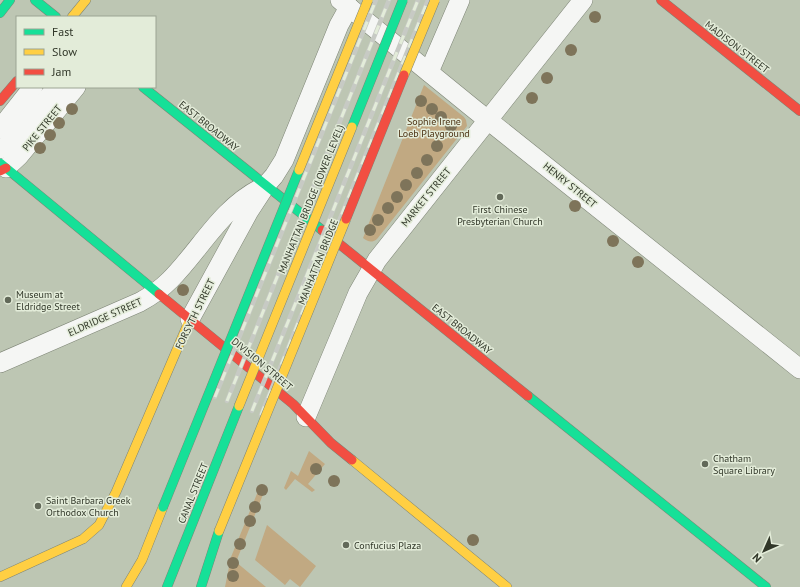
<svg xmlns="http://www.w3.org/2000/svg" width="800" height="587" font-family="'PT Sans',sans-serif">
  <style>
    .green { fill: #c1a982 }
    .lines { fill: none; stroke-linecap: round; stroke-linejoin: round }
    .street-casing { stroke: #7e8576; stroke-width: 20 }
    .fast-casing { stroke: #7e8576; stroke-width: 10 }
    .slow-casing { stroke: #7e8576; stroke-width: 10 }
    .jam-casing { stroke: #7e8576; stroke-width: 10 }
    .street { stroke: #f5f6f4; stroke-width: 19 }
    .fast { stroke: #16e098; stroke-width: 9 }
    .slow { stroke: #ffcf43; stroke-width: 9 }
    .jam { stroke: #f24e42; stroke-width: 9 }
    .rail-casing { stroke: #c7cac4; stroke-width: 4.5 }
    .rail { stroke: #e3ecd9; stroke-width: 3; stroke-dasharray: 9; stroke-linecap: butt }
    .fast-bridge-casing { stroke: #7e8576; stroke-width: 10; stroke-linecap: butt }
    .slow-bridge-casing { stroke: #7e8576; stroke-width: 10; stroke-linecap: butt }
    .jam-bridge-casing { stroke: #7e8576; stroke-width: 10; stroke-linecap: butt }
    .fast-bridge { stroke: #16e098; stroke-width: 9 }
    .slow-bridge { stroke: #ffcf43; stroke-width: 9 }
    .jam-bridge { stroke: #f24e42; stroke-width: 9 }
    .tree { fill: #7e745a }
    .poi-dot { fill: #626959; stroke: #e3ecd9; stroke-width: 1.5 }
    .labels { text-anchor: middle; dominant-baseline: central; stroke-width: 3; stroke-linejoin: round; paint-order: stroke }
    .street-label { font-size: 10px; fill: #313729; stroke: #e3ecd9 }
    .park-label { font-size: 10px; fill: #4b3112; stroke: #e3ecd9 }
    .poi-label { font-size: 10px; fill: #313729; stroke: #e3ecd9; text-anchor: start }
  </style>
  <rect width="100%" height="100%" fill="#bdc6b3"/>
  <!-- green -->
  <g class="green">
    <path d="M424 85 464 117 466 120 467 126 377 239C372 243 368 242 363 238Z"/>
    <path d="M309 451 325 464 308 484 315 490 312 492 295 479 286 490 284 488 291 471 298 476Z"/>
    <path d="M261 484 266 487 236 562 266 587H225L231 557Z"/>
    <path d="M267 525 316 566 300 587 290 579 285 585 255 560Z"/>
  </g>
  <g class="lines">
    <!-- street casing -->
    <g class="street-casing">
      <g id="street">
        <path d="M340 0 474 109 800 369"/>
        <path d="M429 72 460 0"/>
        <path d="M0 129 33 87"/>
        <path d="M0 149 6 146 57 87"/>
        <path d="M6 168 19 156 76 87"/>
        <path d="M190 319 249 211 266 185 274 176 284 160 339 25 349 7"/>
        <path d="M0 363 140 302C151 296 161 289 170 280 201 249 220 209 261 188"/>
        <path d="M306 417 358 293 377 260 583 0"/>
      </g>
    </g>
    <!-- fast casing -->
    <g class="fast-casing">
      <g id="fast">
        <path d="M35 0 56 17"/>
        <path d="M0 13 10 0"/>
        <path d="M143 87 322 230"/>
        <path d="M0 163 159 294"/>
        <path d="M528 396 766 587"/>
        <path d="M167 587 239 406"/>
        <path d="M201 587 219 531"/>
      </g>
    </g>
    <!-- slow casing -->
    <g class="slow-casing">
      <g id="slow">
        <path d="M72 17 86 0"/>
        <path d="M352 460 507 587"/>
        <path d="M0 577 83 539 99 525 116 492 190 319"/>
        <path d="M126 587 142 560 163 507"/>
      </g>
    </g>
    <!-- jam casing -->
    <g class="jam-casing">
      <g id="jam">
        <path d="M661 0 800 111"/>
        <path d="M0 101 17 81"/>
        <path d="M0 171 6 168"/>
        <path d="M322 230 528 396"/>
        <path d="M159 294 293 404 331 443 352 460"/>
      </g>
    </g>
    <!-- street -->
    <use href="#street" class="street"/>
    <!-- fast -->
    <use href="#fast" class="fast"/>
    <!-- slow -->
    <use href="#slow" class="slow"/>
    <!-- jam -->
    <use href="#jam" class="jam"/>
    <!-- rail casing -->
    <g class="rail-casing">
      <g id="rail">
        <path d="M215 397 376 0"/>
        <path d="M227 401 389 0"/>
        <path d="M252 411 418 0"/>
        <path d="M261 415 428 0"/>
      </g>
    </g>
    <!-- rail -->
    <use href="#rail" class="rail"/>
    <!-- fast-bridge casing -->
    <g class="fast-bridge-casing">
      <g id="fast-bridge">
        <path d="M352 127 403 0"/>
        <path d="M163 507 299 170"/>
      </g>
    </g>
    <!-- slow-bridge casing -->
    <g class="slow-bridge-casing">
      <g id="slow-bridge">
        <path d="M404 75 435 0"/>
        <path d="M299 170 368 0"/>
        <path d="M239 406 352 127"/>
        <path d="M219 531 346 219"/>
      </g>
    </g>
    <!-- jam-bridge casing -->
    <g class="jam-bridge-casing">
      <path id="jam-bridge" d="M346 219 404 75"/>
    </g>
    <!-- fast-bridge -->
    <use href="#fast-bridge" class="fast-bridge"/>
    <!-- slow-bridge -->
    <use href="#slow-bridge" class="slow-bridge"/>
    <!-- jam-bridge -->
    <use href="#jam-bridge" class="jam-bridge"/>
  </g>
  <!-- trees -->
  <g class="tree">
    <circle cx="595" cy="17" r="6"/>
    <circle cx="571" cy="50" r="6"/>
    <circle cx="547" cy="78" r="6"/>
    <circle cx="532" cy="98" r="6"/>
    <circle cx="421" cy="101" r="6"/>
    <circle cx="72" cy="109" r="6"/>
    <circle cx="432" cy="109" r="6"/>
    <circle cx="441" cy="117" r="6"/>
    <circle cx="59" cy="123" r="6"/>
    <circle cx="451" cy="126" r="6"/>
    <circle cx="50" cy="135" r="6"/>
    <circle cx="437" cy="146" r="6"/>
    <circle cx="40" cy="148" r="6"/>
    <circle cx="427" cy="160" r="6"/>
    <circle cx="417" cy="173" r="6"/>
    <circle cx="406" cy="185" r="6"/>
    <circle cx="397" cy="197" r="6"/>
    <circle cx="575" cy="206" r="6"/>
    <circle cx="388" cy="208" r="6"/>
    <circle cx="378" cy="220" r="6"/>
    <circle cx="370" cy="230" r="6"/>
    <circle cx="613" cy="241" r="6"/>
    <circle cx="638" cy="262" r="6"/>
    <circle cx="183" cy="290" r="6"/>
    <circle cx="316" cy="469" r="6"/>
    <circle cx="334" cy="481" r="6"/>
    <circle cx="262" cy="490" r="6"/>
    <circle cx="255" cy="507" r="6"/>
    <circle cx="250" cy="521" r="6"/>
    <circle cx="473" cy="540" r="6"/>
    <circle cx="240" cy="544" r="6"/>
    <circle cx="233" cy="563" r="6"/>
    <circle cx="233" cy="576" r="6"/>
  </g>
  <!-- markers -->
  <g class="poi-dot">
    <circle cx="500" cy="197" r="4"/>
    <circle cx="8" cy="300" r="4"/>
    <circle cx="705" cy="464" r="4"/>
    <circle cx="38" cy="506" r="4"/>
    <circle cx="346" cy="545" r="4"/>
  </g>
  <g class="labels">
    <!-- street labels -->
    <g class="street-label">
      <text transform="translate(737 47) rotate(38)">MADISON STREET</text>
      <text transform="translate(209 126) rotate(39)">EAST BROADWAY</text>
      <text transform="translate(42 128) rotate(-51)">PIKE STREET</text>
      <text transform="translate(570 185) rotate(39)">HENRY STREET</text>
      <text transform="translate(426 197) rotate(-51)">MARKET STREET</text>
      <text transform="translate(311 199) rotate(-68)">MANHATTAN BRIDGE (LOWER LEVEL)</text>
      <text transform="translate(318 262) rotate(-68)">MANHATTAN BRIDGE</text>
      <text transform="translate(195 314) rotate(-64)">FORSYTH STREET</text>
      <text transform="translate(105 317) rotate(-24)">ELDRIDGE STREET</text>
      <text transform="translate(462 329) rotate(39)">EAST BROADWAY</text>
      <text transform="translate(262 364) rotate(40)">DIVISION STREET</text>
      <text transform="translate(193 493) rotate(-68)">CANAL STREET</text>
    </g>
    <!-- park labels -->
    <g class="park-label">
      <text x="434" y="121">Sophie Irene<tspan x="434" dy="12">Loeb Playground</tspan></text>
    </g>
    <!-- poi labels -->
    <g class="poi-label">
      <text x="500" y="209" text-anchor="middle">First Chinese<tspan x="500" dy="12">Presbyterian Church</tspan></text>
      <text x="16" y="294">Museum at<tspan x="16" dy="12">Eldridge Street</tspan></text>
      <text x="713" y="458">Chatham<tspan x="713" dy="12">Square Library</tspan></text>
      <text x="46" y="500">Saint Barbara Greek<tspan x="46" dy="12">Orthodox Church</tspan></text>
      <text x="354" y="545">Confucius Plaza</text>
    </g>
  </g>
  <!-- legend -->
  <rect x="16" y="16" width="140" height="72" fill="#e3ecd9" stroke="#9ca493"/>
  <rect x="24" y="29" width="20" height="6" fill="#16e098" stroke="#9ca493"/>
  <text x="52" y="36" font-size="12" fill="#313729">Fast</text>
  <rect x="24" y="49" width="20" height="6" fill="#ffcf43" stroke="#9ca493"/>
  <text x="52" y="56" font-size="12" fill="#313729">Slow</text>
  <rect x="24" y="69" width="20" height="6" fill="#f24e42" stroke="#9ca493"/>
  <text x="52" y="76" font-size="12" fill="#313729">Jam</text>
  <!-- north arrow -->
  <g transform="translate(764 551) rotate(225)" stroke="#e3ecd9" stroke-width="3" paint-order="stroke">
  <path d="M0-3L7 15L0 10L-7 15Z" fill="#313729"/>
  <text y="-6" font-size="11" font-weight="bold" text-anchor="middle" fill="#313729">N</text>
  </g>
</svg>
